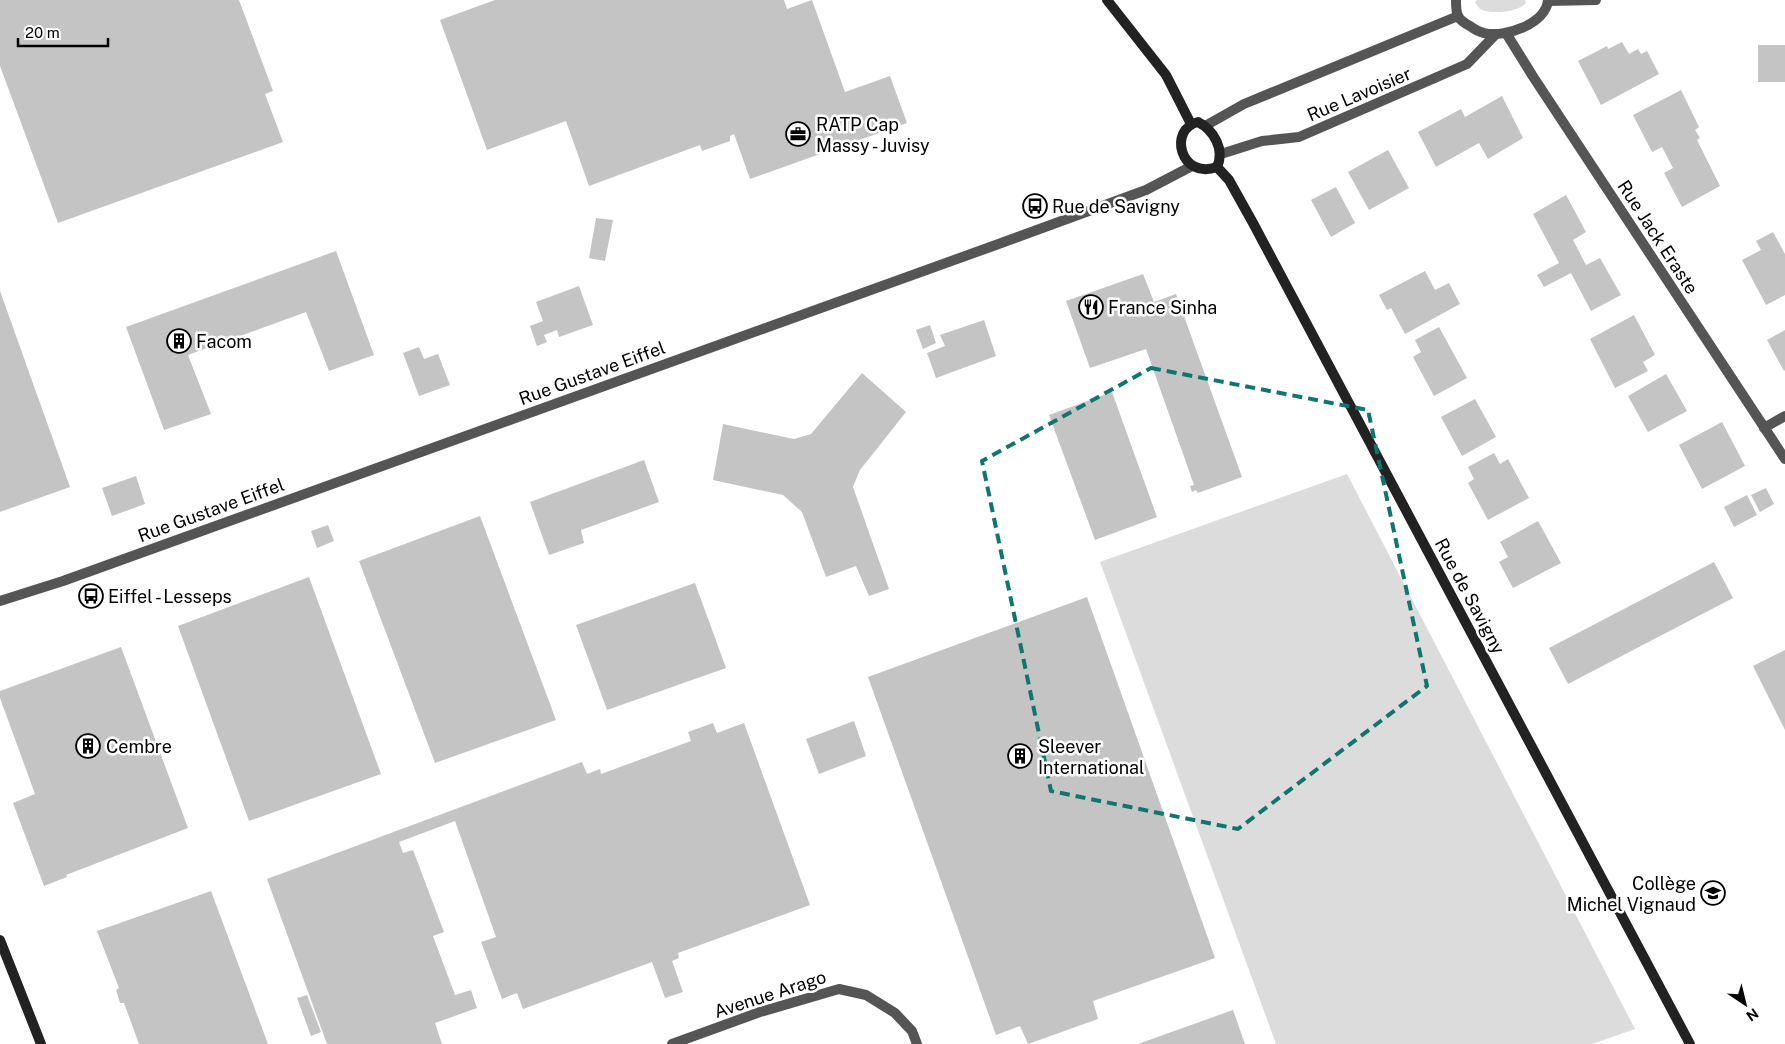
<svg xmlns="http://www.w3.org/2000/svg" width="1785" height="1044" font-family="'Public Sans',sans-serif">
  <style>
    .green { fill: #dcdcdc }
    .building { fill: #c4c4c4 }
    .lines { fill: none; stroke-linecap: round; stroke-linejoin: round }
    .street { stroke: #555; stroke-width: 10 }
    .secondary { stroke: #222; stroke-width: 10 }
    .marked { fill: none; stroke: #0f766e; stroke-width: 4; stroke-dasharray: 10 6; stroke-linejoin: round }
    .labels { text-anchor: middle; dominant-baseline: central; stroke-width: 5; stroke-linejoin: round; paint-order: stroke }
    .street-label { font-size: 18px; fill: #000; stroke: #fff }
    .poi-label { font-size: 18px; fill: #000; stroke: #fff; text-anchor: start }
  </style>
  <rect width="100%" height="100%" fill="#fff"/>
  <!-- green -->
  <g class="green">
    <path d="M1477 0H1525L1526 3C1518 12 1491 15 1480 9 1478 7 1477 5 1475 2Z"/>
    <path d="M1347 474 1635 1029 1592 1044H1276L1100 562Z"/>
  </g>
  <!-- building -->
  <g class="building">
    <path d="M0 0H239L273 91 265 94 283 142 58 223 0 66Z"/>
    <path d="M495 0H784L787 9 812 0 845 92 890 76 907 123 750 179 734 134 730 136V141L702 151 700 145 589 186 566 121 487 150 440 20Z"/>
    <path d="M1622 42 1629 54 1638 49 1641 54 1647 51 1659 74 1601 105 1578 61 1607 46 1608 49Z"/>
    <rect x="1758" y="45" width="27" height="37"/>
    <path d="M1681 90 1699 127 1695 130 1700 138 1697 140 1720 186 1682 207 1664 173 1673 168 1662 147 1652 152 1633 115Z"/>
    <path d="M1502 96 1523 138 1488 159 1479 143 1436 167 1418 132 1461 109 1465 117Z"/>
    <path d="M1388 150 1409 188 1369 210 1348 172Z"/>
    <path d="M1336 187 1355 223 1331 237 1311 200Z"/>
    <path d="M1566 195 1586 232 1573 240 1586 265 1600 258 1621 295 1591 311 1571 273 1544 287 1537 275 1559 263 1533 214Z"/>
    <path d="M596 218 613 220 605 261 589 258Z"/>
    <path d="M1773 232 1785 254V295L1766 305 1742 260 1761 250 1756 241Z"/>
    <path d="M336 251 374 355 329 371 306 312 188 355 211 414 164 430 126 327Z"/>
    <path d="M1425 271 1435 290 1449 283 1460 304 1405 334 1391 308 1387 310 1379 295Z"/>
    <path d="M1143 274 1154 302 1176 294 1242 477 1198 493 1196 490 1192 492 1190 486 1194 485 1146 349 1090 368 1066 301Z"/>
    <path d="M579 286 593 325 559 337 557 330 544 335 547 342 537 346 530 326 543 321 536 302Z"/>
    <path d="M0 291 70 487 0 512Z"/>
    <path d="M1634 315 1655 355 1643 362 1648 371 1615 388 1590 339Z"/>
    <path d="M984 320 996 356 936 378 927 353 945 346 940 335Z"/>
    <path d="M930 325 936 343 923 349 916 330Z"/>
    <path d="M1439 327 1467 378 1434 396 1413 357 1421 352 1415 340Z"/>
    <path d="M1785 330V370L1784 371 1767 340Z"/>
    <path d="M419 347 424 359 438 354 450 385 419 396 403 353Z"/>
    <path d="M862 373 906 412 860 470 853 487 889 589 869 596 856 566 826 577 802 512 783 495 713 480 723 424 794 439 811 434Z"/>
    <path d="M1666 374 1687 411 1648 432 1628 396Z"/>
    <path d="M1112 392 1157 517 1095 540 1049 415Z"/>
    <path d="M1475 399 1496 437 1462 456 1441 417Z"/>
    <path d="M1722 422 1745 466 1702 489 1679 445Z"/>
    <path d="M1494 453 1500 464 1508 459 1529 498 1488 520 1468 483 1474 479 1468 467Z"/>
    <path d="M644 460 659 502 581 530 584 543 549 555 530 502Z"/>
    <path d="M136 476 145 504 112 516 102 488Z"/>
    <path d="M1766 488 1774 504 1760 512 1751 495Z"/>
    <path d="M1747 495 1757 515 1734 527 1724 507Z"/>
    <path d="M480 516 556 720 435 763 359 561Z"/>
    <path d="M1538 521 1561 563 1513 588 1499 562 1508 557 1500 542Z"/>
    <path d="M328 525 334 541 317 548 311 531Z"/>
    <path d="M1714 562 1733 598 1568 684 1549 648Z"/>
    <path d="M309 577 381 774 249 821 178 626Z"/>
    <path d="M695 583 726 668 607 710 576 625Z"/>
    <path d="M1087 597 1215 958 1093 1001 1098 1019 1028 1044 1020 1026 996 1035 868 677Z"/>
    <path d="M121 647 188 828 66 875 67 877 44 886 13 803 35 794 0 698V691Z"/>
    <path d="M1785 650V730L1753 666Z"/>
    <path d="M854 721 866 756 819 774 806 739Z"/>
    <path d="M713 723 717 733 744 723 810 905 678 953 679 958 672 961 683 992 665 998 652 962 523 1009 517 993 502 999 481 942 496 937 455 821 399 842 403 853 413 850 444 932 433 936 455 995 471 990 477 1008 435 1023 442 1044H327L267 879 582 762 587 774 600 769 601 774 691 741 688 732Z"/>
    <path d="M211 891 268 1044H139L124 1003H120L116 990 119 988 97 931Z"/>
    <path d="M307 995 321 1032 311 1036 297 998Z"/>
    <path d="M1233 1010 1245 1044H1138Z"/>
  </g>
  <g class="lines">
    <!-- street -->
    <g class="street">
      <path d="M1456 0C1456 4 1456 12 1458 16 1460 20 1466 24 1470 26 1474 29 1479 32 1484 33 1505 38 1546 24 1548 0"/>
      <path d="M1548 1 1596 0"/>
      <path d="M1506 33 1532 75 1785 459"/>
      <path d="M1205 126 1244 104 1458 16"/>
      <path d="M1221 154 1262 141 1299 137 1467 64 1496 34"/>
      <path d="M1764 428 1785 416"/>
      <path d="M0 601 63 581 993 246 1146 190 1192 166"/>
      <path d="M672 1044 760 1012 839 989 866 995 895 1013 912 1031 917 1044"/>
    </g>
    <!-- secondary -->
    <g class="secondary">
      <path d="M1107 0 1166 75 1191 124"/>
      <path d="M1198 122C1214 130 1225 150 1217 167 1180 180 1168 129 1198 122Z"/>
      <path d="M1217 167 1229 180 1253 223 1690 1044"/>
      <path d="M0 940 41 1044"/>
    </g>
  </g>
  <!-- marked area -->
  <path class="marked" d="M1151 368 1368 410 1427 686 1238 829 1051 791 982 461Z"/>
  <!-- icons -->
  <defs>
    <g id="office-ring" transform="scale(1.25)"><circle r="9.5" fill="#fff" stroke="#000" stroke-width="1.5"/><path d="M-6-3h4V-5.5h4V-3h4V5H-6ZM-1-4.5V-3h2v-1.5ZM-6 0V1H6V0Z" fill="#000"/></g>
    <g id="bus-ring" transform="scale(1.25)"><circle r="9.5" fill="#fff" stroke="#000" stroke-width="1.5"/><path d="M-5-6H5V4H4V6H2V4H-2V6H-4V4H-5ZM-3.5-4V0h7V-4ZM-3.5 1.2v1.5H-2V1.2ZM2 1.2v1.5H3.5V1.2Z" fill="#000"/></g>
    <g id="restaurant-ring" transform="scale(1.25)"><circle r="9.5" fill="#fff" stroke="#000" stroke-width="1.5"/><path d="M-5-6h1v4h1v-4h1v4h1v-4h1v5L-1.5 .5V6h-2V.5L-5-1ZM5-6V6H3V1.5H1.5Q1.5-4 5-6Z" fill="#000"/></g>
    <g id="building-ring" transform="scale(1.25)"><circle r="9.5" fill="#fff" stroke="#000" stroke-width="1.5"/><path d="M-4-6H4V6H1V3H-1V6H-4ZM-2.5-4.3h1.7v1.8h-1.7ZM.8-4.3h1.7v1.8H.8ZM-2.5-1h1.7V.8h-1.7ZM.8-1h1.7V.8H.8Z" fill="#000"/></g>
    <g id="school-ring" transform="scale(1.25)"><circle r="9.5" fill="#fff" stroke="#000" stroke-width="1.5"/><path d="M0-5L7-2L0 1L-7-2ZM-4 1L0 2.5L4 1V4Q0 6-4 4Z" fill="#000"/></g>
  </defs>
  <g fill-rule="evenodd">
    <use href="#office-ring" x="798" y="134"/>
    <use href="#bus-ring" x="1035" y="206"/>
    <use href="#restaurant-ring" x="1091" y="307"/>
    <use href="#building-ring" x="179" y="341"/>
    <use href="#bus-ring" x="91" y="596"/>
    <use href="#building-ring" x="88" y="746"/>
    <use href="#building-ring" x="1020" y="756"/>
    <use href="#school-ring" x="1713" y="893"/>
  </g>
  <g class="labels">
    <!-- street labels -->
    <g class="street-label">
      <text transform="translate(1359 94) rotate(-23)">Rue Lavoisier</text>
      <text transform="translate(1658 237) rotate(57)">Rue Jack Eraste</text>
      <text transform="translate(592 373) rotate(-20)">Rue Gustave Eiffel</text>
      <text transform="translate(211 510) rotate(-20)">Rue Gustave Eiffel</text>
      <text transform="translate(1470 596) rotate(62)">Rue de Savigny</text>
      <text transform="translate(770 994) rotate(-18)">Avenue Arago</text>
    </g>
    <!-- poi labels -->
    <g class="poi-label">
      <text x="816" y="124">RATP Cap<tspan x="816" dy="21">Massy - Juvisy</tspan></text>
      <text x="1052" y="206">Rue de Savigny</text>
      <text x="1108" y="307">France Sinha</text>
      <text x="196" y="341">Facom</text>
      <text x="108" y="596">Eiffel - Lesseps</text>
      <text x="106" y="746">Cembre</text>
      <text x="1038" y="746">Sleever<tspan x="1038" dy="21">International</tspan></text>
      <text x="1696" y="883" text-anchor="end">Collège<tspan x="1696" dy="21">Michel Vignaud</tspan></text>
    </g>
  </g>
  <!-- north arrow -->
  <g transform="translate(1745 1004) rotate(145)" stroke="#ffffff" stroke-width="4" paint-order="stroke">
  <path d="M0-4L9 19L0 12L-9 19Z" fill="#000000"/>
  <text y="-8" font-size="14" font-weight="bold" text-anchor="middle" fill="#000000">N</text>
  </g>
  <!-- scale -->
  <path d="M18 38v8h90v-8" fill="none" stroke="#000000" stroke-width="2.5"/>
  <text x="25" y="38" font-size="15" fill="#000000" stroke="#ffffff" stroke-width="4" paint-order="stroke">20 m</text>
</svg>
